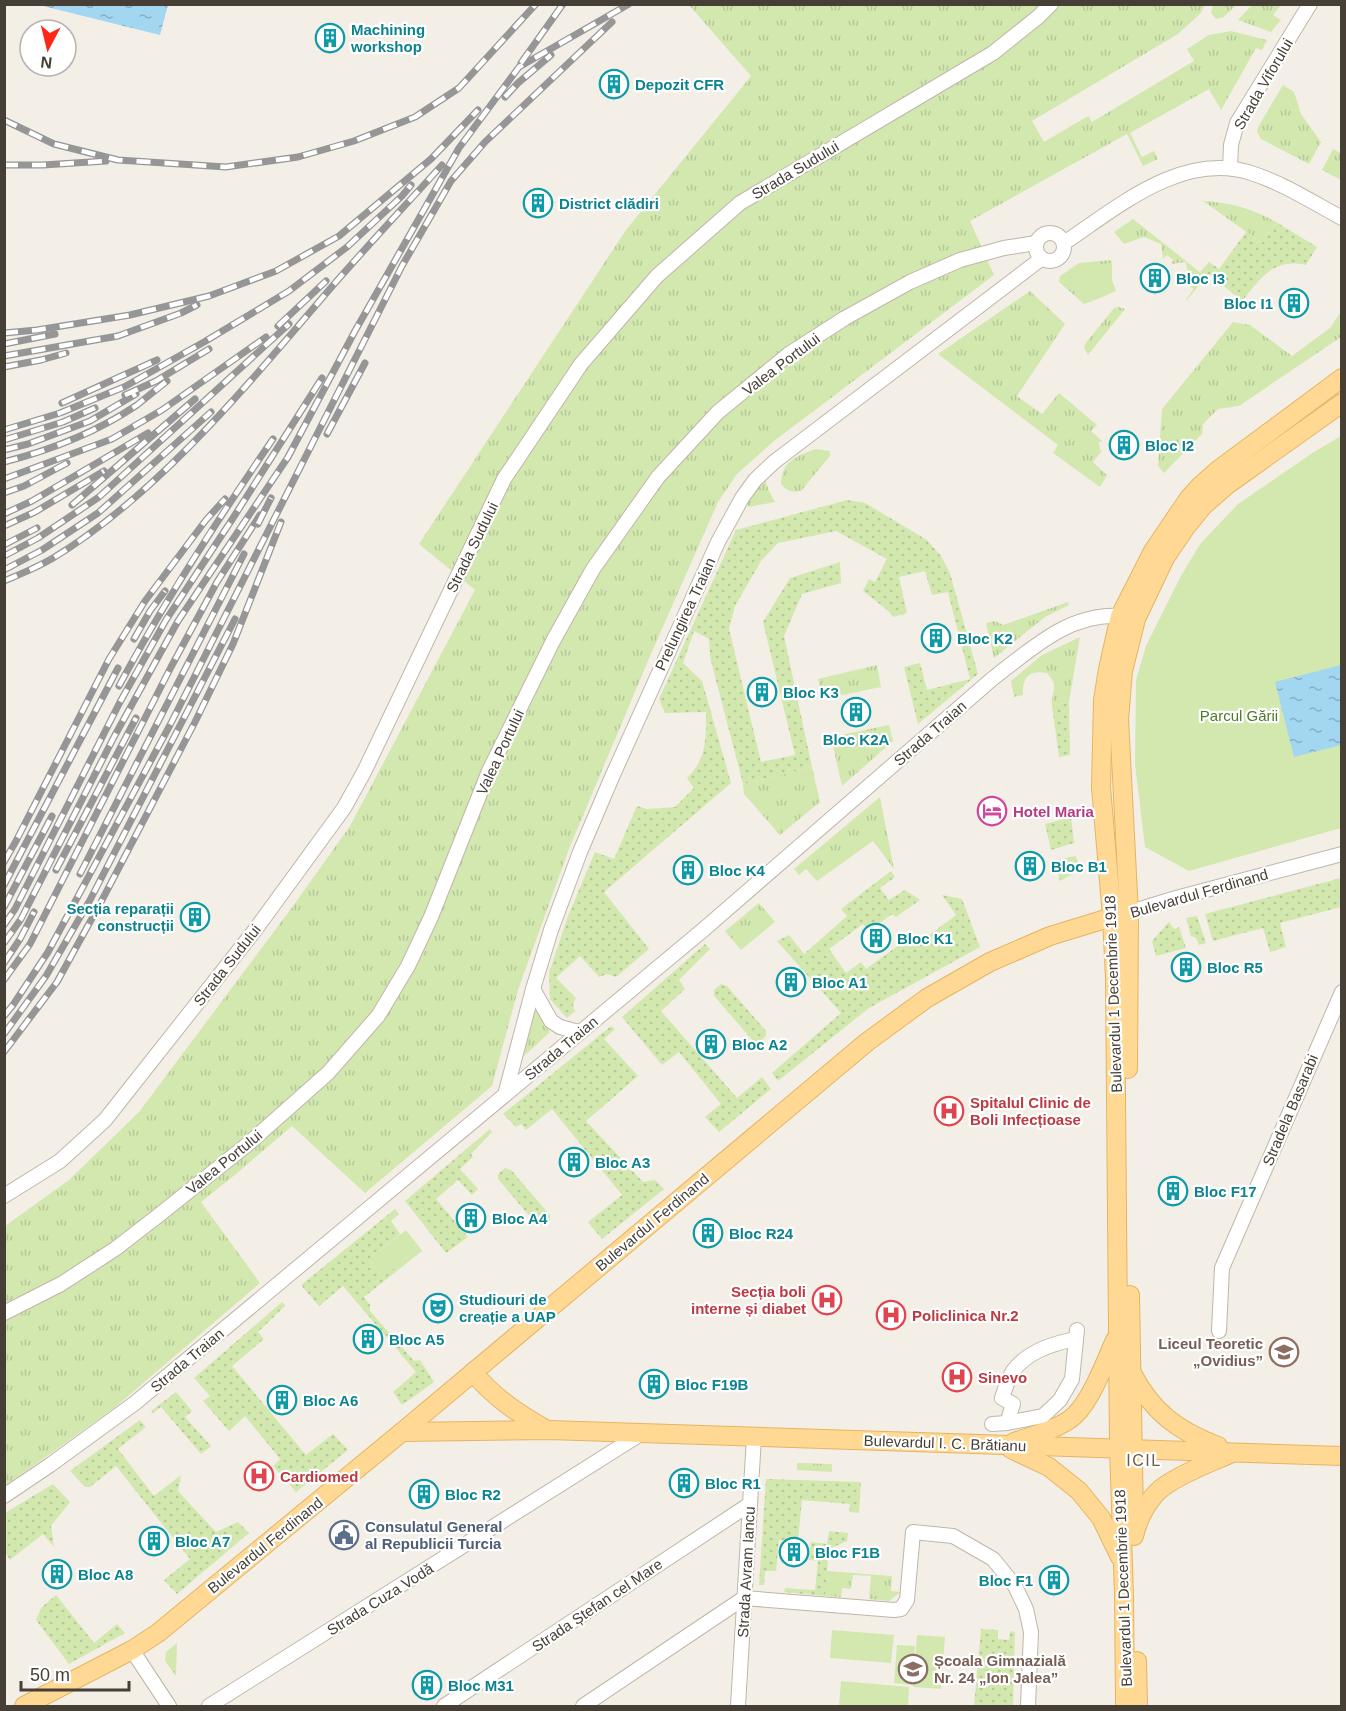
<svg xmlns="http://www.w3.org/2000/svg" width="1346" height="1711" font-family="Arial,sans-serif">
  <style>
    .grass { fill: url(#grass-tufts) }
    .park { fill: #d2e8af }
    .garden { fill: url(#garden-dots) }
    .water { fill: url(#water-ripples) }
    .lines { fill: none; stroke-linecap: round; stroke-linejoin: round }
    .minor-casing { stroke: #bfb6a9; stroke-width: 16 }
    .major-casing { stroke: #e5b463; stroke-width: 20 }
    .minor { stroke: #fff; stroke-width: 14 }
    .major { stroke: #ffd994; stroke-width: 18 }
    .rail-casing { stroke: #969696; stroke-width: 7 }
    .rail { stroke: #fff; stroke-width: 4.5; stroke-dasharray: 14; stroke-linecap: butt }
    .labels { text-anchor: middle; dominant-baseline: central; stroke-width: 4.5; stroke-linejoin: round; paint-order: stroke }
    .culture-label { font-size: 15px; font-weight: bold; fill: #0d838f; stroke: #fff; text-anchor: start }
    .street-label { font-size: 15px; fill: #463f35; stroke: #fff }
    .park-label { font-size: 15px; fill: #4d7928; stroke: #fff }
    .hotel-label { font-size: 15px; font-weight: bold; fill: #b23c85; stroke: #fff; text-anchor: start }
    .health-label { font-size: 15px; font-weight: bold; fill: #be3a42; stroke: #fff; text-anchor: start }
    .education-label { font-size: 15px; font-weight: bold; fill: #785e54; stroke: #fff; text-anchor: end }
    .service-label { font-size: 15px; font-weight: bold; fill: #4e5e75; stroke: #fff; text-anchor: start }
    .neighbourhood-label { font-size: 16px; letter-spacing: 1.5px; fill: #695c4d; stroke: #fff }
  </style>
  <defs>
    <pattern id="grass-tufts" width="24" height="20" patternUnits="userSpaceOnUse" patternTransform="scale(1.5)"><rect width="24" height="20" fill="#d2e8af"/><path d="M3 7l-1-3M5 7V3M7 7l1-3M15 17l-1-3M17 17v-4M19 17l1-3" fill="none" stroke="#b6c897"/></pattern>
    <pattern id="garden-dots" width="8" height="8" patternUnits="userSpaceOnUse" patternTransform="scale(1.5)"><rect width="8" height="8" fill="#d2e8af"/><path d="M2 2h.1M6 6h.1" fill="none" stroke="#b6c897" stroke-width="1.8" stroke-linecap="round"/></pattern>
    <pattern id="water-ripples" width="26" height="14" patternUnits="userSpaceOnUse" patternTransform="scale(1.5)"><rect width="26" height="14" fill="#a2d6f1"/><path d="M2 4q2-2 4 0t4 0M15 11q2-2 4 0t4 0" fill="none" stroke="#86afc4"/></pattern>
  </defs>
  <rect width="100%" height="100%" fill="#f3efe6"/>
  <!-- grass -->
  <g class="grass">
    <path d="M689 5H1205L1200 14 1178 34 1032 121 1044 142 1088 116 1092 122 1194 61 1187 49 1209 35 1231 31 1267 40 1262 50 1256 48 1221 110 1209 89 1130 133 1142 157 1154 151 1158 159 1143 166 1127 134 970 221 994 275 774 441 737 474 718 502 650 656 569 849 518 990 492 1086 365 1193 292 1126 236 1174 201 1202 260 1283 114 1408 5 1486V1226L69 1180 139 1112 293 906 350 826 475 590 419 544 626 230 751 76Z"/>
    <path d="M1213 5V4L1236 5 1224 17 1216 19 1211 13Z"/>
    <path d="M1252 5H1281L1273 15 1281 20 1271 32 1238 20Z"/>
    <path d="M1283 85 1294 92 1301 114 1321 142 1309 164 1261 139 1257 132 1258 127Z"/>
    <path d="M1333 149 1341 153V180L1322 170Z"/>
    <path d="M1203 201C1231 203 1252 208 1276 222L1262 243Z"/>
    <path d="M1133 219 1206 277 1186 301H1185L1193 290V288L1187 285H1189L1186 262 1171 264 1173 260 1167 255 1163 259 1161 244 1144 237 1124 244 1114 232Z"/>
    <path d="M1111 260 1112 263 1085 268 1079 288 1093 301 1084 304 1059 282 1060 276 1079 263Z"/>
    <path d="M1030 291 1065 324 1017 396 1042 414 1059 393 1097 425 1091 431 1102 441 1099 442 1100 450 1102 451 1093 462 1107 475 1100 487 1053 453 1058 445 938 354Z"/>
    <path d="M1119 307 1125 309 1088 355 1084 348 1085 344 1114 308Z"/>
    <path d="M1341 312V337L1239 406 1218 409 1203 424 1202 434 1164 473 1158 466 1162 409 1233 322 1250 325 1292 356 1330 328Z"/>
    <path d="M815 449 830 451V456L801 491C792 493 787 491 781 484 782 461 795 457 815 449Z"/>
    <path d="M765 479 769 491 775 502 749 507 745 502Z"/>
    <path d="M1068 602 1069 605 1045 617 994 658 986 623 995 621 1003 625Z"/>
    <path d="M1080 637 1069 702 1052 706C1050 689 1061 690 1047 673 1029 670 1022 677 1023 695L1014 697 1011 681 1042 655Z"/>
    <path d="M877 665 881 687 823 699 818 679Z"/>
    <path d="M889 725 893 741 842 786 831 737Z"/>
    <path d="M812 767 820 802 780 835 744 794 743 784Z"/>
    <path d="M880 797 894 869 873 841 817 881 806 869 799 875 794 869Z"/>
    <path d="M759 903 775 922 741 950 725 931Z"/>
    <path d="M534 1011 538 1012 545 1026 550 1032 524 1056 531 1019Z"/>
    <path d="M797 1463 832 1464V1472L797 1470Z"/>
    <path d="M827 1571 892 1576 891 1591 901 1592 889 1601 869 1599 871 1576 853 1575 851 1589 842 1588 841 1597 825 1596Z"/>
    <path d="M177 1643 176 1676 165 1661 166 1652Z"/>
  </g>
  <!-- park -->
  <g class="park">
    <path d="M1112 263V280L1116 291 1093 301 1079 288 1085 267Z"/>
    <path d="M1341 436V828L1189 871 1145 847 1135 764 1136 680 1146 646 1181 576 1200 544 1238 504 1314 452Z"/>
    <path d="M406 1230 420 1248 383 1277 369 1259Z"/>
    <path d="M832 1630 894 1635 891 1663 830 1658Z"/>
    <path d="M917 1635 945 1637 941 1689 913 1687Z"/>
    <path d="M897 1645 915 1646 912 1685 894 1683Z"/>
    <path d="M841 1681 909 1687 908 1706H839Z"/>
  </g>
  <!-- garden -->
  <g class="garden">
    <path d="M1276 222 1317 247 1306 265C1273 258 1261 278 1242 301L1209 274 1206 277 1200 272 1209 262 1219 269 1246 232 1262 243Z"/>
    <path d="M847 500 865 503 927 540 941 556 950 573 978 674 918 724 904 667 920 663 927 690 970 679 948 592 932 595 925 571 899 577 907 613 894 617 886 609 863 591 869 579 875 582 887 559 836 531 778 543 761 561 735 606 729 629 761 762 795 755 763 622 790 578 840 562 841 583 802 594 784 636 812 767 743 784 710 657 709 639 694 631 683 663 702 681 731 783 604 892 649 949 616 977 607 974 599 977 580 956 556 978 576 998C573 1002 572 1007 575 1011L567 1018 550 999 549 973 568 916 595 852 614 859 637 806 647 809 675 807 694 788 687 778C707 759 706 738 706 712L665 713 659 699 736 530Z"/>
    <path d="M1069 702 1070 755 1059 757 1052 706Z"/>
    <path d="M1071 817 1074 843 1051 850 1045 824Z"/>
    <path d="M1076 856 1078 871 1060 881 1055 860Z"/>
    <path d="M891 871 895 877 880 888 889 900 905 890 920 900 896 917 892 914 869 931 863 924 829 949 846 973 861 962 866 969 914 934 920 942 956 915 942 895 962 899 980 947 869 1008 778 1081 772 1073 841 1013 777 941 789 935 804 954 847 916 841 909Z"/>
    <path d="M1341 878V907L1280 923 1286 947 1270 952 1263 928 1213 941 1205 914Z"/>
    <path d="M1197 916 1206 943 1199 945 1196 938 1191 936 1186 918Z"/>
    <path d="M1169 922 1174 929 1179 927 1186 948 1156 956 1152 941Z"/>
    <path d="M705 944 710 949 679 980 685 989 661 1011 737 1098 762 1077 771 1089 719 1132 705 1117 721 1104 679 1052 662 1065 622 1017Z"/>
    <path d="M721 984 727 986 766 1031V1036L760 1042H754L714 996V990Z"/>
    <path d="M611 1026 615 1029 604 1039 638 1076 586 1121 643 1182 655 1180 664 1189 602 1239 588 1222 622 1195 552 1109 526 1130 521 1124 516 1127 503 1114Z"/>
    <path d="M490 1129 492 1132 471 1154 473 1157 460 1169 478 1189 472 1195 458 1180 436 1199 468 1237 446 1253 405 1201Z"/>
    <path d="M505 1168 511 1170 550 1215V1220L544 1226H538L498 1179V1174Z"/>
    <path d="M395 1209 399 1214 391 1221 400 1234 369 1259 383 1277 420 1248 422 1251 364 1297 370 1305V1311L414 1361 420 1360 434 1382 402 1405 393 1392 416 1372 343 1286 319 1306 301 1285Z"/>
    <path d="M282 1302 285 1306 258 1332 264 1339 232 1366 306 1455 333 1434 348 1450 296 1492 273 1466 280 1459 245 1416 229 1431 203 1401 210 1396 194 1378Z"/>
    <path d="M176 1392 192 1411 185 1417 211 1446 201 1454 161 1407 153 1413 151 1411Z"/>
    <path d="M140 1420 146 1427 118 1449 154 1496 181 1475 178 1491 216 1532 238 1522 249 1533 177 1594 164 1580 190 1559 116 1466 90 1487H85L70 1471Z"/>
    <path d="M766 1479 861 1482 859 1513 849 1512 850 1504 802 1500 798 1541 779 1540 776 1571H765L764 1585H759Z"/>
    <path d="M53 1484 70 1502 51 1526 54 1547 43 1534 10 1560 5 1552V1513Z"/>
    <path d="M829 1531 848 1533 847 1541 829 1549 825 1596 784 1592 785 1588 815 1590 818 1561 809 1560 811 1542 827 1544Z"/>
    <path d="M56 1595 94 1643 117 1624 125 1633 69 1664 36 1620 42 1607Z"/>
    <path d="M981 1629 998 1630V1639L1009 1640 1010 1631 1015 1632 1013 1706H974Z"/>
  </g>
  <!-- water -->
  <g class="water">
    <path d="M39 5H168L160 35Z"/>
    <path d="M1341 665V745L1294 757 1275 682Z"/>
  </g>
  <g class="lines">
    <!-- minor casing -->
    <g class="minor-casing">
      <g id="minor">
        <path d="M1230 168 1231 145 1237 123 1310 4"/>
        <circle cx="1050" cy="247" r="14"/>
        <path d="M1064 243C1118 207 1182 151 1251 173 1283 183 1312 202 1342 218"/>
        <path d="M1121 915 1176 898 1342 854"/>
        <path d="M533 989 551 1021 560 1027 579 1032"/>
        <path d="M505 1095 533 989 551 930 580 852 612 777 718 542 742 498 755 480 774 462 1041 259"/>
        <path d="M4 1196 60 1161 105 1120 255 930 344 808 364 772 504 479 581 364 657 276 740 203 993 53 1038 17 1051 4"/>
        <path d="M4 1313 61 1284 115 1249 159 1215 248 1144 328 1073 378 1016 408 966 431 917 489 771 553 641 593 569 658 477 718 412 789 354 845 318 910 282 960 260 1004 248 1036 243"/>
        <path d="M1219 1331 1222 1268 1342 992"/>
        <path d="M1007 1423 1013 1404 1002 1398C1005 1389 1008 1379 1013 1371 1027 1352 1054 1343 1076 1339"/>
        <path d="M992 1424 1007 1423 1043 1416 1060 1400 1072 1379 1077 1330"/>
        <path d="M4 1496 50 1465 135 1403 703 930 991 680C1030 650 1068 613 1120 616"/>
        <path d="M744 1598 894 1610 901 1609 907 1600 913 1532 953 1536 993 1559 1015 1586 1026 1609 1031 1632 1028 1706"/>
        <path d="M132 1650 169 1706"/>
        <path d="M209 1706 642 1433"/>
        <path d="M444 1706 750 1504"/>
        <path d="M583 1706 744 1598"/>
        <path d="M738 1706 754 1437"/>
      </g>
    </g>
    <!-- major casing -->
    <g class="major-casing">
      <g id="major">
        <path d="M1128 1069 1129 913 1119 719 1123 671 1136 619 1165 558 1186 527 1203 506 1227 485 1342 403"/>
        <path d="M1130 1295 1134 1519"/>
        <path d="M473 1372C494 1398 519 1414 547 1430"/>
        <path d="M1132 1373C1152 1412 1178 1431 1218 1446"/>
        <path d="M402 1432 549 1430 1342 1456"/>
        <path d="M1014 1442C1032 1436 1062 1428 1075 1415 1091 1400 1106 1361 1115 1340"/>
        <path d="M1011 1449 1049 1467 1079 1491 1101 1518 1120 1557"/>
        <path d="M1134 1536C1138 1518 1150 1495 1166 1485 1185 1472 1209 1463 1230 1454"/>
        <path d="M1137 1661 1138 1706"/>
        <path d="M24 1706 132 1650 158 1633 402 1432 867 1042 927 998 990 962 1050 936 1112 917"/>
        <path d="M1125 1706 1124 1596 1119 1448 1115 978 1112 917 1101 787 1103 700 1108 669 1120 616 1153 551 1189 498 1200 486 1218 470 1342 378"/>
      </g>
    </g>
    <!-- minor -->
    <use href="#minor" class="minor"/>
    <!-- major -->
    <use href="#major" class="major"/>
    <!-- rail casing -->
    <g class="rail-casing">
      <g id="rail">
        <path d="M521 63 563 4"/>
        <path d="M505 97 518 83 551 55"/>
        <path d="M4 120 54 144 118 160 226 167 298 157 354 141 415 117 459 88 536 4"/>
        <path d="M4 165H43L106 161"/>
        <path d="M278 326 326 281"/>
        <path d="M4 333 37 330 130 315 209 296 276 271 339 236 431 159 478 110"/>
        <path d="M4 344 55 334"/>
        <path d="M4 356 118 336 181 313 197 305"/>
        <path d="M4 367 41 360 66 353"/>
        <path d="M125 395 156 381 209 349"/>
        <path d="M62 403 157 360"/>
        <path d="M4 430 60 413 124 387 204 342 289 291 347 247 402 196 411 185"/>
        <path d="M327 434 365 363"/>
        <path d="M4 440 63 422 95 408"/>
        <path d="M4 450 28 444 90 421 136 394"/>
        <path d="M4 462C51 450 97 432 137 405 147 397 157 389 167 381"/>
        <path d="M4 479 112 439 162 410 266 337"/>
        <path d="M4 493 24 486 67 463"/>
        <path d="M72 505 195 399"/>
        <path d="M4 514 32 501 148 433"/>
        <path d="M258 524 271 498"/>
        <path d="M4 526 35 512 104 471"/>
        <path d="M4 545 37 528"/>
        <path d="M4 556 38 538 99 497 289 324"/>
        <path d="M4 570 42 550 98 513 211 412"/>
        <path d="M4 581C21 574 38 567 53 558 159 494 249 383 329 290 366 247 404 207 442 165"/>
        <path d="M134 639 150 611 165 591"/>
        <path d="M119 686C165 600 218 519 273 439"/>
        <path d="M4 862 16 841 109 659 145 601 206 520 225 499"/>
        <path d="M56 870 136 718"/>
        <path d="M80 874 244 554"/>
        <path d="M4 885 118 668"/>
        <path d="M4 907 52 816"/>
        <path d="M4 925 15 909 120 702 166 620 235 515 322 378"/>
        <path d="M4 943 21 919 114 737 178 621 288 457 355 331 459 148 519 67 629 4"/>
        <path d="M4 963 20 939 34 912"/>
        <path d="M4 980 30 944 171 667 217 582 260 515"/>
        <path d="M4 1016 13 1005 48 952 170 725 402 266 451 181 485 142 612 22"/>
        <path d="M4 1034 46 976 90 900 235 619"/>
        <path d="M4 1052 57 982 101 902 195 722 233 644 281 522"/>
      </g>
    </g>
    <!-- rail -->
    <use href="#rail" class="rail"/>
  </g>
  <!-- icons -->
  <defs>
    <g id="building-ring" transform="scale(1.5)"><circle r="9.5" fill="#fff" stroke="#0f9aa8" stroke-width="1.5"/><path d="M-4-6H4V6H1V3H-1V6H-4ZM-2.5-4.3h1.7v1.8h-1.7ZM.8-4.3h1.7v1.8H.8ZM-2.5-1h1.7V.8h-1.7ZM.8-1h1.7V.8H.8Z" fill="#0f9aa8"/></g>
    <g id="hotel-ring" transform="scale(1.5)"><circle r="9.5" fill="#fff" stroke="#d1479c" stroke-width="1.5"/><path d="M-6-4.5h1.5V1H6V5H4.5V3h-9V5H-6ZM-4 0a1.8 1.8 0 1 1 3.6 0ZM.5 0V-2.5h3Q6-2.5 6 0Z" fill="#d1479c"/></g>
    <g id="hospital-ring" transform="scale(1.5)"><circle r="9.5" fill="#fff" stroke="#e0444e" stroke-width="1.5"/><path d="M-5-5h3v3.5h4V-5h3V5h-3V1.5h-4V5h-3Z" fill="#e0444e"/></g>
    <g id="theatre-ring" transform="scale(1.5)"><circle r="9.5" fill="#fff" stroke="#0f9aa8" stroke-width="1.5"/><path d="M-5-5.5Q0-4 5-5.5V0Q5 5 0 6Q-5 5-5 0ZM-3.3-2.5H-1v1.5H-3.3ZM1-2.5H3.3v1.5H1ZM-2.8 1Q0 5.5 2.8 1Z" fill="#0f9aa8"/></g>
    <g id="school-ring" transform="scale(1.5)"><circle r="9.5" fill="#fff" stroke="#8d6e63" stroke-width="1.5"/><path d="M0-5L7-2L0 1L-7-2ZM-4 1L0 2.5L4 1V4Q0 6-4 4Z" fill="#8d6e63"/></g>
    <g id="civic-ring" transform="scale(1.5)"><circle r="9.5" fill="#fff" stroke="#5c6f8a" stroke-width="1.5"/><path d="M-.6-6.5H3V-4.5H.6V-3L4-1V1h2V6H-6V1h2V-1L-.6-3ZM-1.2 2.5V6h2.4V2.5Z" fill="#5c6f8a"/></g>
  </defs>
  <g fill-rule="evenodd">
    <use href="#building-ring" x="330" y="38"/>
    <use href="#building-ring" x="614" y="84"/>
    <use href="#building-ring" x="538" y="203"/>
    <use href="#building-ring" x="1155" y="278"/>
    <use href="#building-ring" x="1294" y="303"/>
    <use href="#building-ring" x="1124" y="445"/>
    <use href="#building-ring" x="936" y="638"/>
    <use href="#building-ring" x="762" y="692"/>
    <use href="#building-ring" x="856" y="712"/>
    <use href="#hotel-ring" x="992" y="811"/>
    <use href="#building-ring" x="1030" y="866"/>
    <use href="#building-ring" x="688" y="870"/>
    <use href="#building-ring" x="195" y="917"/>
    <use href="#building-ring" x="876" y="938"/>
    <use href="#building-ring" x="1186" y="967"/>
    <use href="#building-ring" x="791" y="982"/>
    <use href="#building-ring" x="711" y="1044"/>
    <use href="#hospital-ring" x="949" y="1111"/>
    <use href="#building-ring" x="574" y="1162"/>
    <use href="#building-ring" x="1173" y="1191"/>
    <use href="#building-ring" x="471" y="1218"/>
    <use href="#building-ring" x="708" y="1233"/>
    <use href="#hospital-ring" x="827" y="1300"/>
    <use href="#theatre-ring" x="438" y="1308"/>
    <use href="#hospital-ring" x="891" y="1315"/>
    <use href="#building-ring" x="368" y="1339"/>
    <use href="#school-ring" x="1284" y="1352"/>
    <use href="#hospital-ring" x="957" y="1377"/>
    <use href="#building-ring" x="654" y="1384"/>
    <use href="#building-ring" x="282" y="1400"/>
    <use href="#hospital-ring" x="259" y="1476"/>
    <use href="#building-ring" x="684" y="1483"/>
    <use href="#building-ring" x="424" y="1494"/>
    <use href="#civic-ring" x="344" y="1535"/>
    <use href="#building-ring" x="154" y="1541"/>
    <use href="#building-ring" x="794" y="1552"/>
    <use href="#building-ring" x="57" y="1574"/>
    <use href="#building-ring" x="1054" y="1580"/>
    <use href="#school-ring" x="913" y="1669"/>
    <use href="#building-ring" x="427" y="1685"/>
  </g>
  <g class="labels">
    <!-- culture labels -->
    <g class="culture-label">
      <text x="351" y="29">Machining<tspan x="351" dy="17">workshop</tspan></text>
      <text x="635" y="84">Depozit CFR</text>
      <text x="559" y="203">District clădiri</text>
      <text x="1176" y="278">Bloc I3</text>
      <text x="1273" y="303" text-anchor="end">Bloc I1</text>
      <text x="1145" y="445">Bloc I2</text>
      <text x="957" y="638">Bloc K2</text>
      <text x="783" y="692">Bloc K3</text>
      <text x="856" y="739" text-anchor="middle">Bloc K2A</text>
      <text x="1051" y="866">Bloc B1</text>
      <text x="709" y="870">Bloc K4</text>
      <text x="174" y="908" text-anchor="end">Secția reparații<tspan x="174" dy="17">construcții</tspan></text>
      <text x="897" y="938">Bloc K1</text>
      <text x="1207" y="967">Bloc R5</text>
      <text x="812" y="982">Bloc A1</text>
      <text x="732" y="1044">Bloc A2</text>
      <text x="595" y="1162">Bloc A3</text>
      <text x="1194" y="1191">Bloc F17</text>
      <text x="492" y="1218">Bloc A4</text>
      <text x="729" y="1233">Bloc R24</text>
      <text x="459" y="1299">Studiouri de<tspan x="459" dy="17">creație a UAP</tspan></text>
      <text x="389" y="1339">Bloc A5</text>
      <text x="675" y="1384">Bloc F19B</text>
      <text x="303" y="1400">Bloc A6</text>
      <text x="705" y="1483">Bloc R1</text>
      <text x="445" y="1494">Bloc R2</text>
      <text x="175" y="1541">Bloc A7</text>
      <text x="815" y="1552">Bloc F1B</text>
      <text x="78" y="1574">Bloc A8</text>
      <text x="1033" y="1580" text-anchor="end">Bloc F1</text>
      <text x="448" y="1685">Bloc M31</text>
    </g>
    <!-- street labels -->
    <g class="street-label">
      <text transform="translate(1263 84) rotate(-60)">Strada Viforului</text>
      <text transform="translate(795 170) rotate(-31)">Strada Sudului</text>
      <text transform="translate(781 364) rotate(-37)">Valea Portului</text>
      <text transform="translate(472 547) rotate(-64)">Strada Sudului</text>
      <text transform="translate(685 614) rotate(-65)">Prelungirea Traian</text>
      <text transform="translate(930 733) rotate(-41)">Strada Traian</text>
      <text transform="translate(500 752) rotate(-65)">Valea Portului</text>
      <text transform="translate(1199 893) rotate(-16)">Bulevardul Ferdinand</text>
      <text transform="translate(227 965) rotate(-52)">Strada Sudului</text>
      <text transform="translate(1113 994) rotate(-92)">Bulevardul 1 Decembrie 1918</text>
      <text transform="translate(561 1048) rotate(-40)">Strada Traian</text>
      <text transform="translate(1290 1110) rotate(-67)">Stradela Basarabi</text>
      <text transform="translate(224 1162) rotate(-39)">Valea Portului</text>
      <text transform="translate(652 1222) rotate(-40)">Bulevardul Ferdinand</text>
      <text transform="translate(187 1360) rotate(-40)">Strada Traian</text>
      <text transform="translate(945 1443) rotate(2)">Bulevardul I. C. Brătianu</text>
      <text transform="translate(265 1545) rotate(-39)">Bulevardul Ferdinand</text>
      <text transform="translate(746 1572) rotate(-87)">Strada Avram Iancu</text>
      <text transform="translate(1123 1588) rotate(-92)">Bulevardul 1 Decembrie 1918</text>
      <text transform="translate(380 1599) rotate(-32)">Strada Cuza Vodă</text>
      <text transform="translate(597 1605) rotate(-34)">Strada Ștefan cel Mare</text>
    </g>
    <!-- park labels -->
    <g class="park-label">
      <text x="1239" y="715">Parcul Gării</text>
    </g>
    <!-- hotel labels -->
    <g class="hotel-label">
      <text x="1013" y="811">Hotel Maria</text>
    </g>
    <!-- health labels -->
    <g class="health-label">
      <text x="970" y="1102">Spitalul Clinic de<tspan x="970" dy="17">Boli Infecțioase</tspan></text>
      <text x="806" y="1291" text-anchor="end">Secția boli<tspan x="806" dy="17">interne și diabet</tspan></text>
      <text x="912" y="1315">Policlinica Nr.2</text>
      <text x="978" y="1377">Sinevo</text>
      <text x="280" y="1476">Cardiomed</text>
    </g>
    <!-- education labels -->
    <g class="education-label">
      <text x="1263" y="1343">Liceul Teoretic<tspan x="1263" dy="17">„Ovidius”</tspan></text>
      <text x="934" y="1660" text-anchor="start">Școala Gimnazială<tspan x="934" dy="17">Nr. 24 „Ion Jalea”</tspan></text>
    </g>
    <!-- service labels -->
    <g class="service-label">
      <text x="365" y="1526">Consulatul General<tspan x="365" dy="17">al Republicii Turcia</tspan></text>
    </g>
    <!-- neighbourhood labels -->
    <g class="neighbourhood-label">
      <text x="1144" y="1460">ICIL</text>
    </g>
  </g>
  <!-- border -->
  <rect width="1346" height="1711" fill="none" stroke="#463f35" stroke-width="12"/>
  <!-- north arrow -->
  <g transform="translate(48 48) rotate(187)"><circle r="28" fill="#ffffff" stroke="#b5b2ae" stroke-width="1.5"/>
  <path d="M0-4.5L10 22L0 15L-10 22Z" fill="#fc2715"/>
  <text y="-9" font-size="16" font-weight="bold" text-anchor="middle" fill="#463f35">N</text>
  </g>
  <!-- scale -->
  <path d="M21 1681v9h108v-9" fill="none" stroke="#463f35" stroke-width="3"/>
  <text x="30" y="1681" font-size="18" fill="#463f35" stroke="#ffffff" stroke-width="4.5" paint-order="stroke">50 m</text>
</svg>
